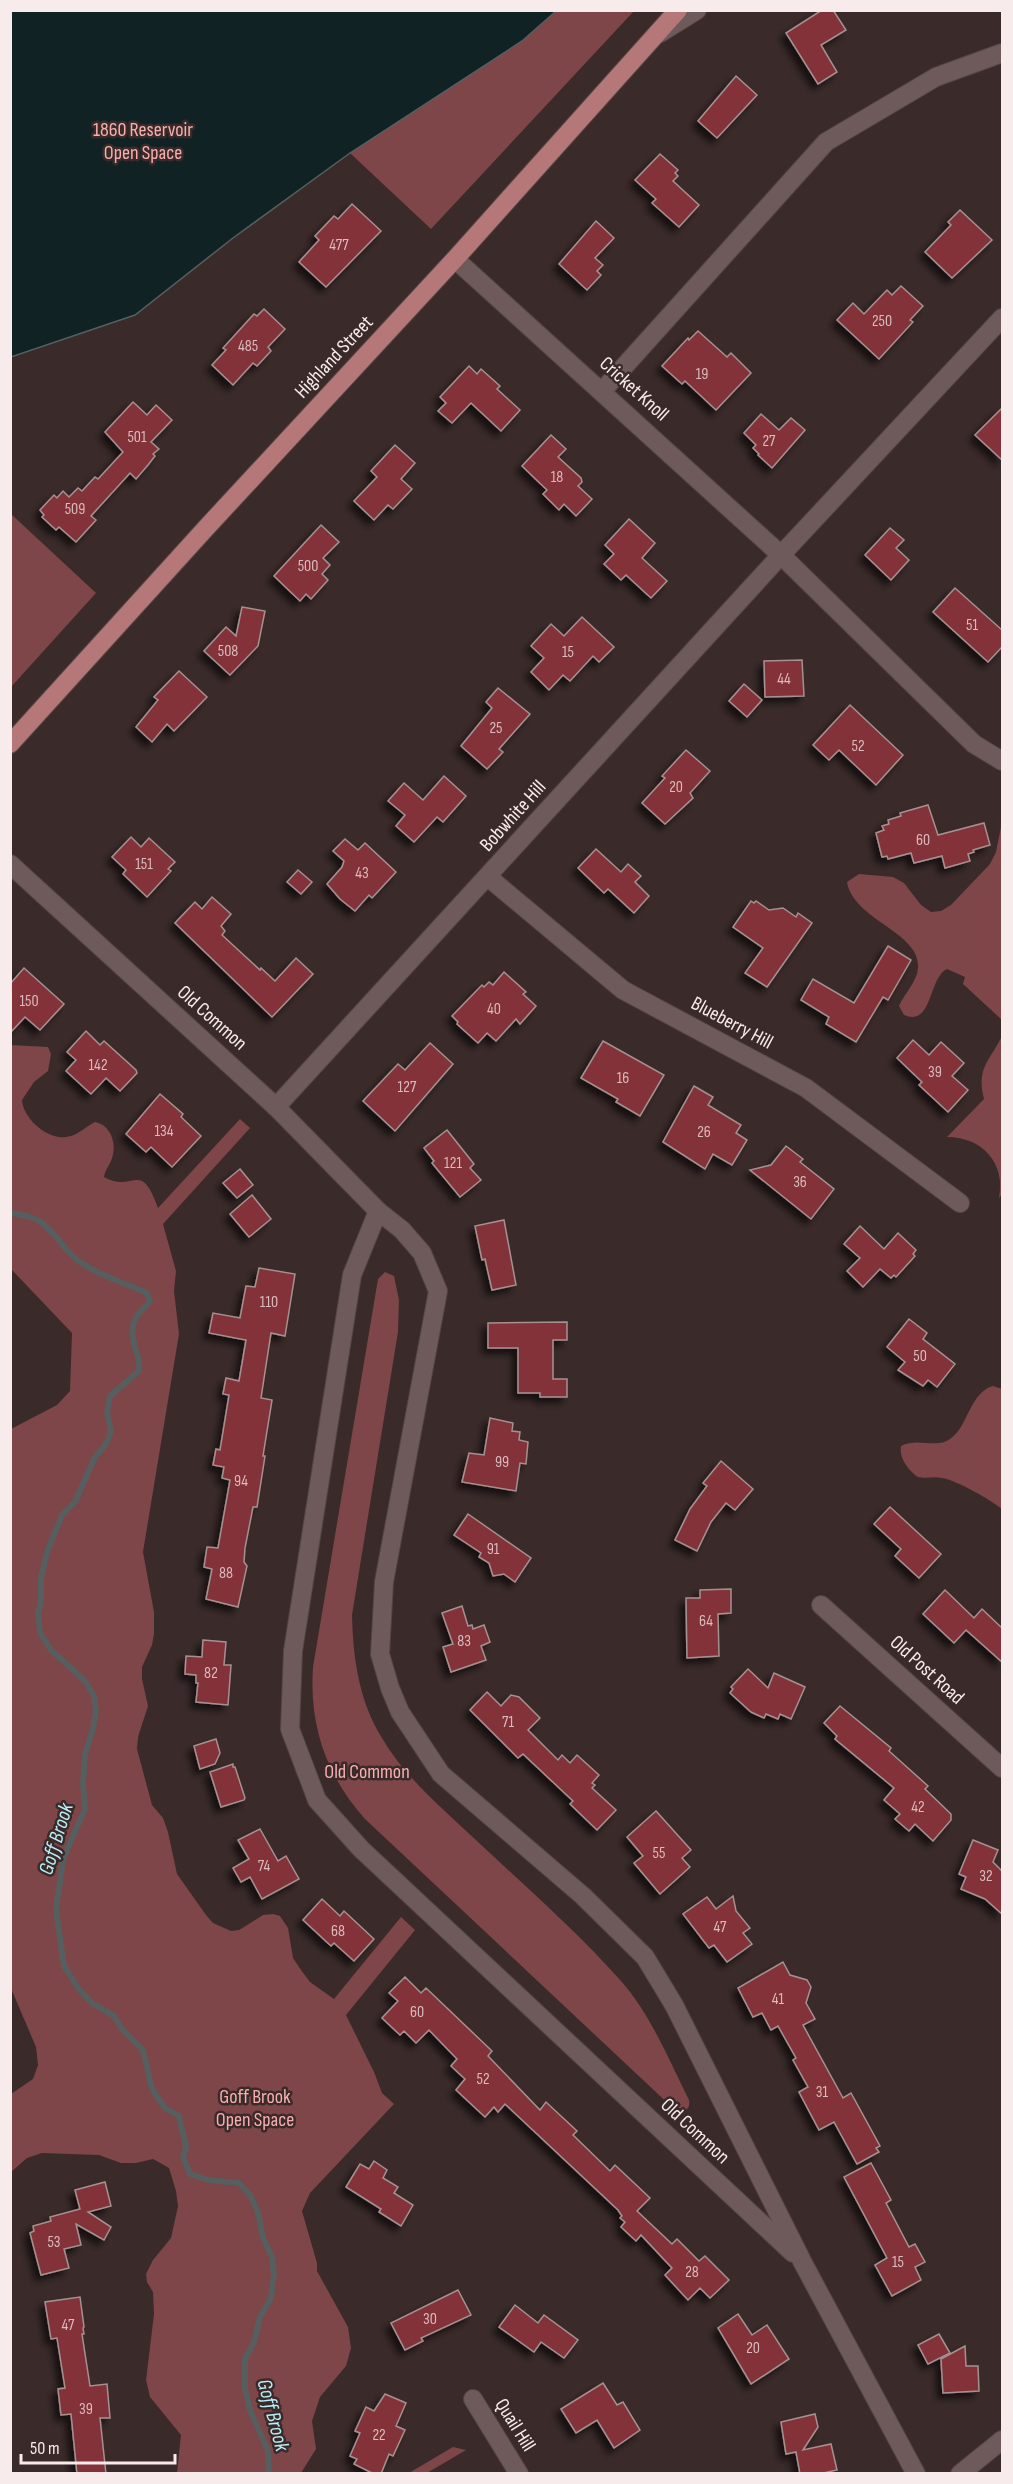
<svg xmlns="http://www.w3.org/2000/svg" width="1013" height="2484" font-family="'Sofia Sans Condensed',sans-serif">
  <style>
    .green { fill: #7e4648 }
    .water { fill: #112224; stroke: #565e60; stroke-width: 1.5 }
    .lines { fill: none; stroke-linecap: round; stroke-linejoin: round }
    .stream { stroke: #565e60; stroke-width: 6 }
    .building { fill: #823138; stroke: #a69191; stroke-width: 1.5; filter: url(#shadow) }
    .minor-casing { stroke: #544646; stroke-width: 20 }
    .major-casing { stroke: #544646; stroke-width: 20 }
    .minor { stroke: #6e5a5a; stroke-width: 18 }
    .major { stroke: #b67778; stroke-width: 18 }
    .labels { text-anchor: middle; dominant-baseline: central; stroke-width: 5; stroke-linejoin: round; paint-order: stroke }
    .number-label { font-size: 16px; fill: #dabcbe }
    .park-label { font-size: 20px; fill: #f8afb0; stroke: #3a2a2a }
    .street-label { font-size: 20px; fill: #f7ebeb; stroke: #3a2a2a }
    .water-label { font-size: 21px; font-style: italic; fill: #b8eef7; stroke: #3a2a2a }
  </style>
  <defs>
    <filter id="shadow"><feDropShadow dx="-5.5" dy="5.5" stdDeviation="3" flood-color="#0009"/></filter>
  </defs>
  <rect width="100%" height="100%" fill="#3a2a2a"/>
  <!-- green -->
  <g class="green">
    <path d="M10 11H634L431 229 350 153 233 238 135 315 11 357Z"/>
    <path d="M11 514 96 593 11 687Z"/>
    <path d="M1002 822V1020L963 984 965 977 947 969C928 978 933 1027 904 1015L899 1006C904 994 917 982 918 968 921 932 853 920 847 882L859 874 893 877 904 883 921 905 931 912 941 911 951 905 990 864 996 852Z"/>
    <path d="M1002 1036V1194L999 1198C1006 1163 982 1137 947 1137L984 1099C976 1067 990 1061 1002 1036Z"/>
    <path d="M10 1045 48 1047 51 1054 48 1071 34 1082 22 1100C23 1118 47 1140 66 1137 77 1136 85 1127 95 1122 111 1125 117 1144 112 1158 110 1165 105 1170 104 1177 134 1194 140 1158 158 1208L240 1119 250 1128 163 1224 176 1271 174 1291 179 1334 143 1552 154 1612V1634L152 1645 142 1667V1679L148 1706 138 1737 137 1749 152 1805 163 1818 168 1832 177 1874 206 1915 213 1923 231 1931 239 1930 263 1915 273 1914 280 1916 288 1928 293 1958 301 1970 310 1982 334 1999 401 1917 415 1930 346 2015 374 2072 382 2093 394 2104 310 2193 302 2211 317 2263V2271L348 2327 351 2348 346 2366 320 2397 312 2421 316 2449 301 2473H177L181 2435 150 2397 146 2380 154 2314 153 2292 147 2282 146 2274 153 2260 171 2238 178 2206 176 2191 169 2168 153 2159 136 2163H121L99 2155 42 2153 27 2158 11 2172V2094L33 2079 38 2065 36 2047 10 1986 11 1429 57 1405 70 1391 72 1333 11 1269Z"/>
    <path d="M385 1272 394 1276 399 1300 398 1332 352 1615C353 1658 359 1701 382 1738 403 1774 434 1801 464 1829 517 1879 573 1927 621 1981 651 2015 669 2060 689 2100 690 2107 688 2110 681 2113L675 2110 365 1819C326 1775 309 1726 313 1667L378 1279Z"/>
    <path d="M993 1386 1002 1389V1509C991 1500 956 1480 942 1478 934 1476 926 1479 918 1477 908 1470 899 1458 901 1446 917 1437 937 1449 950 1439 969 1426 969 1393 993 1386Z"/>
    <path d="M453 2447 466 2450 427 2473H409Z"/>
  </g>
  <!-- water -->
  <path class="water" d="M10 11 11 10 556 11 522 41 350 153 233 238 135 315 11 357Z"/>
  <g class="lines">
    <!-- stream -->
    <path class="stream" d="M10 1213C18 1214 26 1215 33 1218 53 1226 62 1250 80 1262 100 1276 125 1283 147 1293L150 1301C145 1308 137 1313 135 1320 127 1338 141 1353 139 1371L110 1396 107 1413 111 1431 106 1444 95 1457 75 1502 62 1515 47 1552 41 1578V1600L38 1614 40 1633 51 1650 85 1681 94 1696 96 1711 93 1729 85 1754 83 1783 85 1809 63 1859 56 1910 64 1966 78 1988 92 2003 114 2016 122 2029 143 2050 152 2089 165 2108 179 2116 186 2147 183 2157 190 2174 208 2180 239 2183 250 2195 258 2212 263 2238 272 2257 274 2274 271 2298 260 2317 254 2342 245 2359V2389L250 2410 268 2451 269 2474"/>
  </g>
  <!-- building -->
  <g class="building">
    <path d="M822 10H833L846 30 821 45 837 72 818 84 786 33Z"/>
    <path d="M736 76 757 95 717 138 698 121Z"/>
    <path d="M660 154 678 170 675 173 678 176 673 181 699 205 679 227 652 203 656 199 635 180Z"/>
    <path d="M352 204 381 231 326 287 299 262 319 240 315 236 334 216 338 219Z"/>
    <path d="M960 210 992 240 952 278 925 252 951 225 948 222Z"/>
    <path d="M596 221 614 238 595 258 603 265 597 271 601 275 587 290 559 264Z"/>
    <path d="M901 286 923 306 910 320 913 322 879 359 837 320 853 303 864 314 887 290 892 295Z"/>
    <path d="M264 309 285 329 268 347 271 351 257 366 253 363 233 385 212 365 226 350 223 348 254 314 257 316Z"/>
    <path d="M698 331 727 357 731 353 751 373 716 410 685 381 682 384 662 366 688 338 689 340Z"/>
    <path d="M469 366 477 374 481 369 500 386 497 389 520 410 501 431 471 403 452 423 438 411 446 403 440 397Z"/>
    <path d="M133 402 147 415 156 405 172 420 151 442 159 449 153 454 155 456 148 465 136 479 130 473 91 516 96 520 76 542 59 527 56 530 42 517 44 515 40 510 54 495 57 498 63 491 69 497 78 488 82 491 95 477 98 479 123 452 105 432Z"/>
    <path d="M1002 408V460L975 435Z"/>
    <path d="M761 414 779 430 791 418 805 430 772 468 758 455 759 454 753 448 756 445 744 433Z"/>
    <path d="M551 435 566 449 558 457 581 478 582 482 578 486 592 499 576 516 564 504 559 510 543 494 547 490 522 466Z"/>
    <path d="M395 445 415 463 401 479 412 489 393 509 388 505 374 520 354 501 377 477 371 471Z"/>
    <path d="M629 519 655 543 642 558 667 581 651 598 626 575 621 580 604 564 614 554 605 545Z"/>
    <path d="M321 525 339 542 323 558 330 565 322 574 328 580 311 599 306 594 300 601 274 576Z"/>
    <path d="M890 528 904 540 896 548 909 560 891 580 865 555Z"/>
    <path d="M955 588 1002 630V647L988 662 933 612Z"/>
    <path d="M242 607 265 611 258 646 230 675 204 651 226 627 236 636Z"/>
    <path d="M582 617 614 647 599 662 593 656 570 681 563 675 549 690 531 672 544 658 531 646 551 624 564 636Z"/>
    <path d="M802 660 804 696 765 697 764 661Z"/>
    <path d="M179 671 207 697 174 731 167 724 152 742 136 727 158 700 154 697Z"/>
    <path d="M744 684 762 700 747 717 729 701Z"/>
    <path d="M498 688 530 714 499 749 503 752 487 769 461 746 492 708 486 702Z"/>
    <path d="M850 705 903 755 876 785 839 750 829 760 813 745Z"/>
    <path d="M686 750 710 771 690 793 693 798 665 824 642 803 665 778 662 776Z"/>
    <path d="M444 776 466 796 443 822 437 817 414 842 396 826 405 815 388 801 404 783 423 800Z"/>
    <path d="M928 805 938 835 984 823 990 845 973 850 974 852 968 854 970 861 945 868 942 856 914 863 911 853 888 859 887 856 882 857 876 833 884 830 882 826 889 824 888 820 901 816 900 813Z"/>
    <path d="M131 837 141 847 149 838 175 862 168 869 171 871 147 897 123 874 126 870 112 857Z"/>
    <path d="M345 839 358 850 365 843 396 872 372 898 369 895 355 911 340 899 327 884 342 867 344 861 333 851Z"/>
    <path d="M596 849 621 872 628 864 641 876 635 882 649 896 634 913 608 889 604 893 578 868Z"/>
    <path d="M298 870 312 882 301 894 287 882Z"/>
    <path d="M212 897 231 914 221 926 225 931 222 935 260 970 261 968 275 981 296 958 313 974 272 1017 175 923 195 902 202 909Z"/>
    <path d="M751 901 754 903 756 901 769 910 783 908 796 917 798 913 812 923 767 987 745 973 763 948 733 927Z"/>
    <path d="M888 946 911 960 888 1000 883 997 856 1042 826 1024 829 1017 801 1000 813 979 854 1003Z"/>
    <path d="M24 968 64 1004 40 1030 25 1017 10 1033V984Z"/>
    <path d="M504 972 526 992 523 994 536 1006 520 1024 516 1019 496 1041 487 1033 478 1043 457 1024 458 1022 452 1016 482 985 484 987 489 982 493 985Z"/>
    <path d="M86 1031 100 1045 104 1041 136 1070 137 1073 120 1091 106 1078 91 1094 66 1071 76 1060 67 1052Z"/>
    <path d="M913 1040 929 1055 941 1042 964 1063 952 1076 968 1090 948 1112 919 1085 922 1082 897 1058Z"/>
    <path d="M603 1041 664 1075 640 1116 616 1102 618 1099 581 1078Z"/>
    <path d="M430 1043 453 1064 395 1131 363 1101 398 1064 405 1070Z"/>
    <path d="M694 1086 713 1097 708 1105 741 1125 736 1133 747 1140 732 1165 713 1154 705 1169 663 1142Z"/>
    <path d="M160 1094 183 1114 181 1117 201 1136 172 1167 151 1147 146 1152 126 1134Z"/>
    <path d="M447 1130 474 1164 470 1168 481 1180 460 1197 432 1163 434 1161 424 1148Z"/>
    <path d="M786 1146 803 1159 800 1162 834 1189 811 1219 750 1170 771 1165Z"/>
    <path d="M240 1169 253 1185 237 1198 223 1183Z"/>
    <path d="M252 1195 271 1219 249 1237 230 1214Z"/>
    <path d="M504 1220 516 1285 492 1290 485 1259 482 1260 475 1226Z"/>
    <path d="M860 1226 884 1249 898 1233 916 1250 913 1254 915 1256 896 1277 894 1275 891 1278 880 1269 863 1287 847 1271 860 1258 844 1244Z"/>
    <path d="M259 1268 295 1274 285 1336 271 1333 261 1398 272 1400 263 1456H265L257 1507H253L245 1548 244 1562 247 1566 238 1607 206 1599 212 1569 204 1567 207 1547 218 1548 230 1480 222 1478 224 1467 213 1465 216 1449 220 1450 229 1395 223 1394 226 1378 239 1381 246 1340 209 1333 213 1313 240 1318 246 1286 255 1287Z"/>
    <path d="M909 1319 927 1333 923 1339 955 1364 937 1387 928 1380 923 1386 898 1370 905 1362 887 1347Z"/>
    <path d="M567 1322V1340H553V1379H567V1397H540V1393H518V1348H488V1323Z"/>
    <path d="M490 1418 513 1423 512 1431 520 1432 519 1440 528 1442 526 1464 520 1463 516 1491 462 1482 469 1453 484 1455Z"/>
    <path d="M721 1461 753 1489 735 1510 726 1503 711 1522 697 1551 675 1540 690 1509 707 1486 703 1483Z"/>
    <path d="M890 1507 941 1554 919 1578 895 1556 901 1549 874 1524Z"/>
    <path d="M468 1514 531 1558 515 1582 504 1574 493 1576 489 1563 479 1557 481 1553 454 1535Z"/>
    <path d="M731 1589V1613L718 1614 719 1656 687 1658 686 1598H700V1590Z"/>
    <path d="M945 1590 974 1618 982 1609 1002 1628V1662L966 1630 954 1643 923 1614Z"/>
    <path d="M462 1606 468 1626 472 1625 473 1629 484 1625 490 1642 481 1646 486 1660 451 1672 443 1647 453 1644 442 1613Z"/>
    <path d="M203 1640 226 1642 224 1665H231L228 1705 196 1702 198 1683H196V1675L185 1674 186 1656 202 1657Z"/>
    <path d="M748 1669 768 1688 774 1673 805 1687 791 1719 780 1714 778 1719 766 1714 764 1718 751 1712 730 1693 733 1689 731 1687Z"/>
    <path d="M487 1692 501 1706 511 1695 519 1697 540 1718 528 1730 558 1760 562 1755 570 1763 577 1755 599 1775 592 1783 595 1785 592 1788 616 1810 597 1830 570 1804 573 1801 523 1754 518 1758 470 1710Z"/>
    <path d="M840 1706 891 1748 889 1751 928 1786 925 1789 951 1814V1820L933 1841 915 1824 909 1831 895 1819 900 1814 884 1800 894 1788 835 1739 837 1736 824 1723Z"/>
    <path d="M216 1739 220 1753 215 1764 200 1769 194 1746Z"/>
    <path d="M233 1764V1767H235L245 1798 244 1800 221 1807 210 1772Z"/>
    <path d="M656 1811 691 1850 682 1858 690 1867 660 1894 634 1863 643 1856 627 1837Z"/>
    <path d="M260 1829 278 1861 286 1856 299 1879 262 1899 250 1877 241 1882 233 1868 249 1859 238 1840Z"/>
    <path d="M973 1840 998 1850 993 1862 1002 1871V1914L985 1899 961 1889 966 1877 959 1874Z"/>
    <path d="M733 1896 736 1911 750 1928 743 1933 752 1944 727 1962 714 1945 709 1948 683 1914 707 1897 716 1909Z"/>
    <path d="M322 1899 340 1916 344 1911 374 1939 354 1961 334 1943 331 1946 303 1920Z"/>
    <path d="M783 1962 790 1975 807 1980 811 1987 806 2003 815 2019 803 2025 843 2098 851 2093 880 2146 876 2148 879 2152 857 2164 834 2122 819 2130 799 2092 808 2087 793 2060 796 2058 778 2026 771 2030 762 2013 753 2017 738 1988Z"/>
    <path d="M405 1977 421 1993 426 1988 492 2051 488 2056 540 2110 546 2102 577 2131 573 2135 610 2171 615 2165 650 2198 637 2211 672 2244 677 2239 699 2261 705 2256 729 2280 710 2298 700 2288 688 2300 665 2275 672 2268 641 2235 636 2241 621 2227 625 2222 620 2218 622 2216 618 2210 505 2104 498 2112 494 2107 485 2117 456 2090 465 2079 451 2066 457 2059 429 2030 416 2043 404 2031 400 2035 382 2018 398 2001 389 1993Z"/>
    <path d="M374 2161 387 2170 383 2178 398 2187 394 2193 413 2205 401 2226 379 2212 381 2209 346 2187 360 2164 369 2169Z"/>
    <path d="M871 2163 891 2200 886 2203 909 2247 915 2244 925 2262 915 2267 921 2280 892 2296 875 2265 887 2258 844 2177Z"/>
    <path d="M105 2182 111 2206 88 2212 111 2227 104 2240 76 2224 81 2245 64 2249 69 2268 41 2275 30 2233 34 2231 33 2226 51 2221 50 2217 80 2209 75 2190Z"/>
    <path d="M458 2290 471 2315 421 2338 423 2341 405 2350 391 2323Z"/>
    <path d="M80 2297 84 2327 83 2328 84 2334H82L90 2386 107 2384 110 2418H100L106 2474H77L71 2414 61 2415 58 2389 65 2388 57 2338 51 2339 45 2302Z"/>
    <path d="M515 2305 538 2323 544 2315 578 2340 564 2358 541 2342 534 2352 499 2327Z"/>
    <path d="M738 2314 752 2335 767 2325 789 2359 751 2384 718 2328Z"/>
    <path d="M939 2334 950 2353 928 2364 918 2345Z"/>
    <path d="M965 2346 966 2366H978L979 2391 943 2393 941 2359Z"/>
    <path d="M603 2383 617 2405 623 2402 640 2430 614 2448 597 2420 576 2433 561 2409Z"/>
    <path d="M385 2394 406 2403 396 2426 405 2430 393 2456 389 2454 381 2474H374L354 2464 357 2459 350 2456 360 2433 355 2431 366 2407 374 2411Z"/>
    <path d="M815 2414 818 2427 803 2450 831 2444 837 2470 819 2474H800L796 2452 786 2454 781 2422Z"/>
  </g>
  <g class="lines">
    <!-- minor casing -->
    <g class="minor-casing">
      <g id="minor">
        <path d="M660 33 697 10"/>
        <path d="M1002 318 781 555 974 744 1002 761"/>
        <path d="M603 390 826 142 936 77 1002 53"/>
        <path d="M10 864 276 1107 378 1211 402 1230 422 1253 438 1291 384 1582 380 1654 390 1688 400 1712 441 1774 583 1896 645 1957 674 2005 803 2263 916 2474"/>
        <path d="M488 877 623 990 806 1088 960 1203"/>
        <path d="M276 1107 781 555 455 259"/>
        <path d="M378 1211 352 1275 293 1651 290 1729 317 1800 361 1849 793 2253"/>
        <path d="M821 1605 1002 1768"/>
        <path d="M473 2399 519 2474"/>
        <path d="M960 2474 1002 2440"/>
      </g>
    </g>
    <!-- major casing -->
    <g class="major-casing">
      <path id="major" d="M10 744 206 528 455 259 678 10"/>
    </g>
    <!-- minor -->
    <use href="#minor" class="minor"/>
    <!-- major -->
    <use href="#major" class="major"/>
  </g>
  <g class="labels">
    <!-- number labels -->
    <g class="number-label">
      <text x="339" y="245">477</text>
      <text x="882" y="321">250</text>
      <text x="248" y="346">485</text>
      <text x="702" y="374">19</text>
      <text x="137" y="437">501</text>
      <text x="769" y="441">27</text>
      <text x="557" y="477">18</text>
      <text x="75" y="509">509</text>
      <text x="308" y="566">500</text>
      <text x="972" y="625">51</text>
      <text x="228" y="651">508</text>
      <text x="568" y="652">15</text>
      <text x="784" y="679">44</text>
      <text x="496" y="728">25</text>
      <text x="858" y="746">52</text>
      <text x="676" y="787">20</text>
      <text x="923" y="840">60</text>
      <text x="144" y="864">151</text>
      <text x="362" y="873">43</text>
      <text x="29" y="1001">150</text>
      <text x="494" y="1009">40</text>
      <text x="98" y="1065">142</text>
      <text x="935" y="1072">39</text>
      <text x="623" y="1078">16</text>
      <text x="407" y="1087">127</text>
      <text x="164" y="1131">134</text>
      <text x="704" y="1132">26</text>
      <text x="453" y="1163">121</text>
      <text x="800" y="1182">36</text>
      <text x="269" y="1302">110</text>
      <text x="920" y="1356">50</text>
      <text x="502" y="1462">99</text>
      <text x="241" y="1481">94</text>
      <text x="493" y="1549">91</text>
      <text x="226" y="1573">88</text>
      <text x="706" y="1621">64</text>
      <text x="464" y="1641">83</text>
      <text x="211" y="1673">82</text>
      <text x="508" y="1722">71</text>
      <text x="918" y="1807">42</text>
      <text x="659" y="1853">55</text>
      <text x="264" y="1866">74</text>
      <text x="986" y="1876">32</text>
      <text x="720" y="1927">47</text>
      <text x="338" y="1931">68</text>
      <text x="778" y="1999">41</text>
      <text x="417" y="2012">60</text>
      <text x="483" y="2079">52</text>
      <text x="822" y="2092">31</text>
      <text x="54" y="2242">53</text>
      <text x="898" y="2262">15</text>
      <text x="692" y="2272">28</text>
      <text x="430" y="2319">30</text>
      <text x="68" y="2325">47</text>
      <text x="753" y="2348">20</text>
      <text x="86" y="2409">39</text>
      <text x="379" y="2435">22</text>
    </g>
    <!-- park labels -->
    <g class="park-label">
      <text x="143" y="130">1860 Reservoir<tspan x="143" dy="23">Open Space</tspan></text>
      <text x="367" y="1772">Old Common</text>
      <text x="255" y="2097">Goff Brook<tspan x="255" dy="23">Open Space</tspan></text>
    </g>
    <!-- street labels -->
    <g class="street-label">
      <text transform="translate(334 357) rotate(-47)">Highland Street</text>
      <text transform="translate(634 389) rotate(42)">Cricket Knoll</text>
      <text transform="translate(513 816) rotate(-48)">Bobwhite Hill</text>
      <text transform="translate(212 1018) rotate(42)">Old Common</text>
      <text transform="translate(732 1023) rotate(28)">Blueberry Hill</text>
      <text transform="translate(927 1670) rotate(42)">Old Post Road</text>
      <text transform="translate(695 2131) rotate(43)">Old Common</text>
      <text transform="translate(515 2425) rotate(58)">Quail Hill</text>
    </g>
    <!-- water labels -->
    <g class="water-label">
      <text transform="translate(56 1839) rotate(-73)">Goff Brook</text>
      <text transform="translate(273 2415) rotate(75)">Goff Brook</text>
    </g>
  </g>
  <!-- border -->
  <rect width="1013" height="2484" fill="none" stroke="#f7ebeb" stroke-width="24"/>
  <!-- scale -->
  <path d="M21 2454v9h154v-9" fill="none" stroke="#f7ebeb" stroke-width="3"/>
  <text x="30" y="2454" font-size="18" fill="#f7ebeb" stroke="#3a2a2a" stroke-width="4.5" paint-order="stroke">50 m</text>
</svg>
